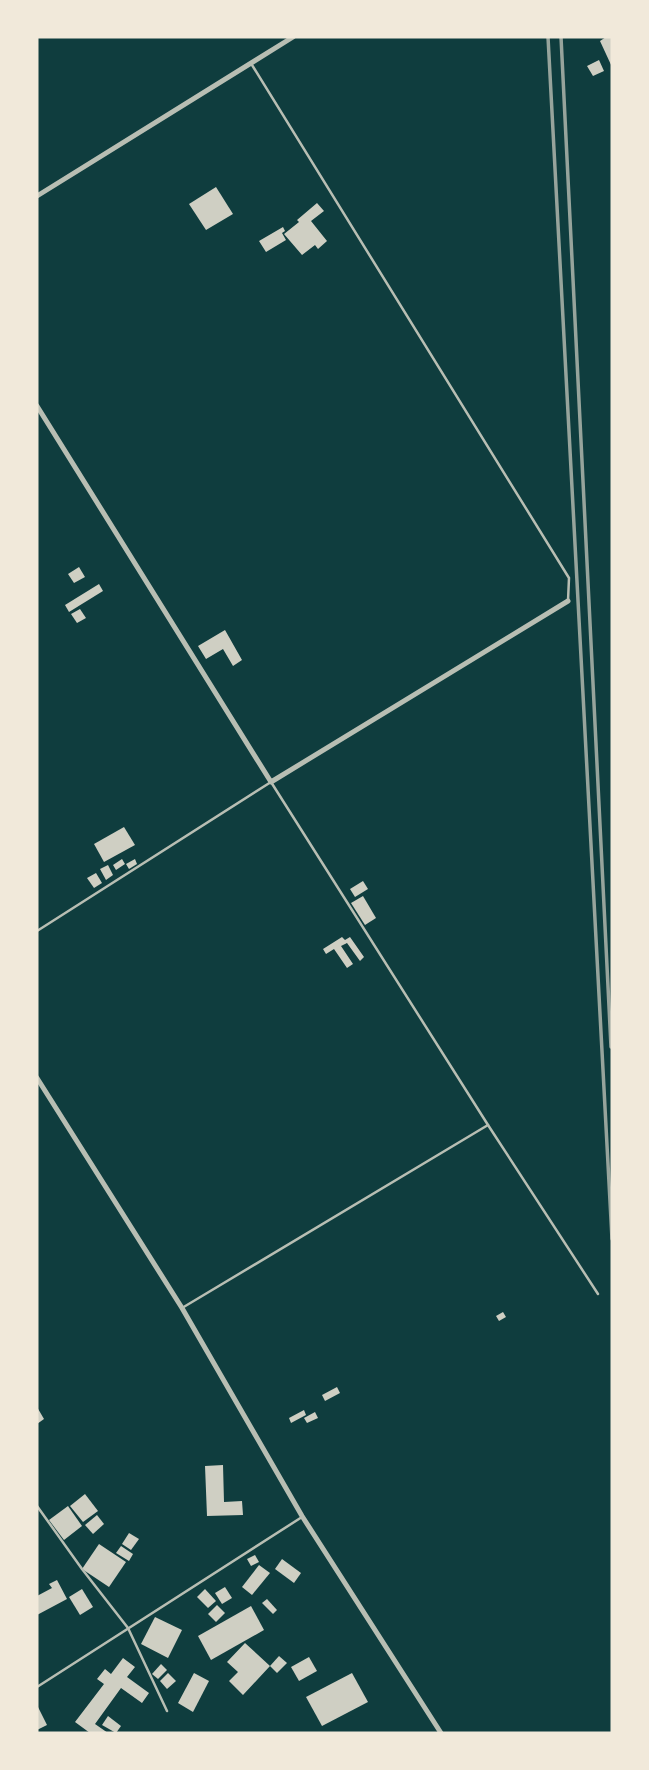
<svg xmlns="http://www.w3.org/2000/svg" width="649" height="1770" font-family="'Public Sans',sans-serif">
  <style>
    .building { fill: #cfcfc3 }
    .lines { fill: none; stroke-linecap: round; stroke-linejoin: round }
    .service { stroke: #b8beb3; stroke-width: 2.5 }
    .minor { stroke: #b8beb3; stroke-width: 5 }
    .rail { stroke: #97a49c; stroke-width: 3.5 }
  </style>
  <rect width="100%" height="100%" fill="#0f3d3e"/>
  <!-- building -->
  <g class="building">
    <path d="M606 37H612V67L600 41Z"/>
    <path d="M599 60 604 71 593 76 587 66Z"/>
    <path d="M216 187 233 214 206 230 189 204Z"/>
    <path d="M317 203 324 211 311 221 327 241 318 249 315 245 302 255 284 234 299 222 297 220Z"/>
    <path d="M283 227 285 231 282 233 286 240 266 252 259 241Z"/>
    <path d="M79 567 85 577 74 583 68 574Z"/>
    <path d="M99 584 103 591 69 612 65 605Z"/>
    <path d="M80 609 86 618 77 623 71 614Z"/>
    <path d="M225 630 242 660 233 666 223 649 206 659 198 646Z"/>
    <path d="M124 827 135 845 104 862 94 844Z"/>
    <path d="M122 859 125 864 116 870 113 865Z"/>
    <path d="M135 859 137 864 129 869 126 864Z"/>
    <path d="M108 865 113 875 106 880 100 869Z"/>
    <path d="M96 873 102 883 94 888 87 878Z"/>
    <path d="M363 881 368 889 355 897 350 889Z"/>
    <path d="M363 896 376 918 365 925 351 903Z"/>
    <path d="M342 937 345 940 350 937 364 957 360 961 347 943 341 946 353 964 347 968 334 949 326 954 323 949Z"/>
    <path d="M503 1312 506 1317 499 1321 496 1316Z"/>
    <path d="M337 1387 340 1393 325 1401 322 1395Z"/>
    <path d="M37 1407 44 1419 37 1424Z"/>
    <path d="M304 1410 306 1415 291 1423 289 1418Z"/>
    <path d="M315 1412 318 1418 307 1423 304 1418Z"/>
    <path d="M223 1465 224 1502 242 1501 243 1515 207 1516 205 1466Z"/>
    <path d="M85 1494 98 1511 83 1522 70 1506Z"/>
    <path d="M68 1506 82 1526 64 1540 49 1520Z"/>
    <path d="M97 1515 104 1524 93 1534 85 1525Z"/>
    <path d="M129 1533 139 1539 131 1550 122 1544Z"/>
    <path d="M99 1544 126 1562 109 1587 82 1569Z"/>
    <path d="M121 1546 133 1554 129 1561 116 1553Z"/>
    <path d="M255 1555 259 1562 251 1566 247 1559Z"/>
    <path d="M282 1559 301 1573 294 1583 275 1569Z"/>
    <path d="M259 1565 270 1573 252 1595 242 1587Z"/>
    <path d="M57 1580 67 1599 37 1615V1596L52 1588 49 1584Z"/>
    <path d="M225 1587 232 1598 222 1604 215 1593Z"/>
    <path d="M82 1589 93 1607 80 1615 69 1597Z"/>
    <path d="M205 1589 216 1601 208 1608 197 1597Z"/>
    <path d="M267 1599 277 1610 273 1614 262 1603Z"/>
    <path d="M217 1605 225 1613 216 1622 208 1614Z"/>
    <path d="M251 1606 264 1630 211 1660 198 1636Z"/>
    <path d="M155 1617 182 1630 168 1658 141 1644Z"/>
    <path d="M245 1643 270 1666 243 1695 229 1681 238 1672 227 1662Z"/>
    <path d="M279 1656 287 1663 277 1673 270 1666Z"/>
    <path d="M309 1657 317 1671 299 1681 291 1667Z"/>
    <path d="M123 1658 135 1667 127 1677 149 1693 142 1703 121 1688 95 1724 108 1733H90L75 1722 104 1684 97 1679 105 1669 111 1674Z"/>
    <path d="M161 1664 167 1670 158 1679 152 1674Z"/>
    <path d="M168 1673 176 1681 167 1689 160 1681Z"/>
    <path d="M194 1673 209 1681 193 1712 178 1703Z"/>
    <path d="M352 1673 368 1702 322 1726 306 1697Z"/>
    <path d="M37 1705 47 1725 37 1730Z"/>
    <path d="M108 1716 121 1726 116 1733 102 1725Z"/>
  </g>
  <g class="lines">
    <!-- service -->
    <g class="service">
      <path d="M252 65 569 578 568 601"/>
      <path d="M37 931 271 782 488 1125 182 1308"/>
      <path d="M488 1125 598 1294"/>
      <path d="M37 1506 82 1569 128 1628 167 1711"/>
      <path d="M37 1687 302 1517"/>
    </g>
    <!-- minor -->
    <g class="minor">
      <path d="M37 196 293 37"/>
      <path d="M37 406 271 782 568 601"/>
      <path d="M37 1078 182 1308 302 1516 441 1733"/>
    </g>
    <!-- rail -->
    <g class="rail">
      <path d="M548 37 612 1239"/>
      <path d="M561 37 611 1047"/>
    </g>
  </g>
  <!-- border -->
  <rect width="649" height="1770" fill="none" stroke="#f1e9da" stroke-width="77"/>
</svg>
